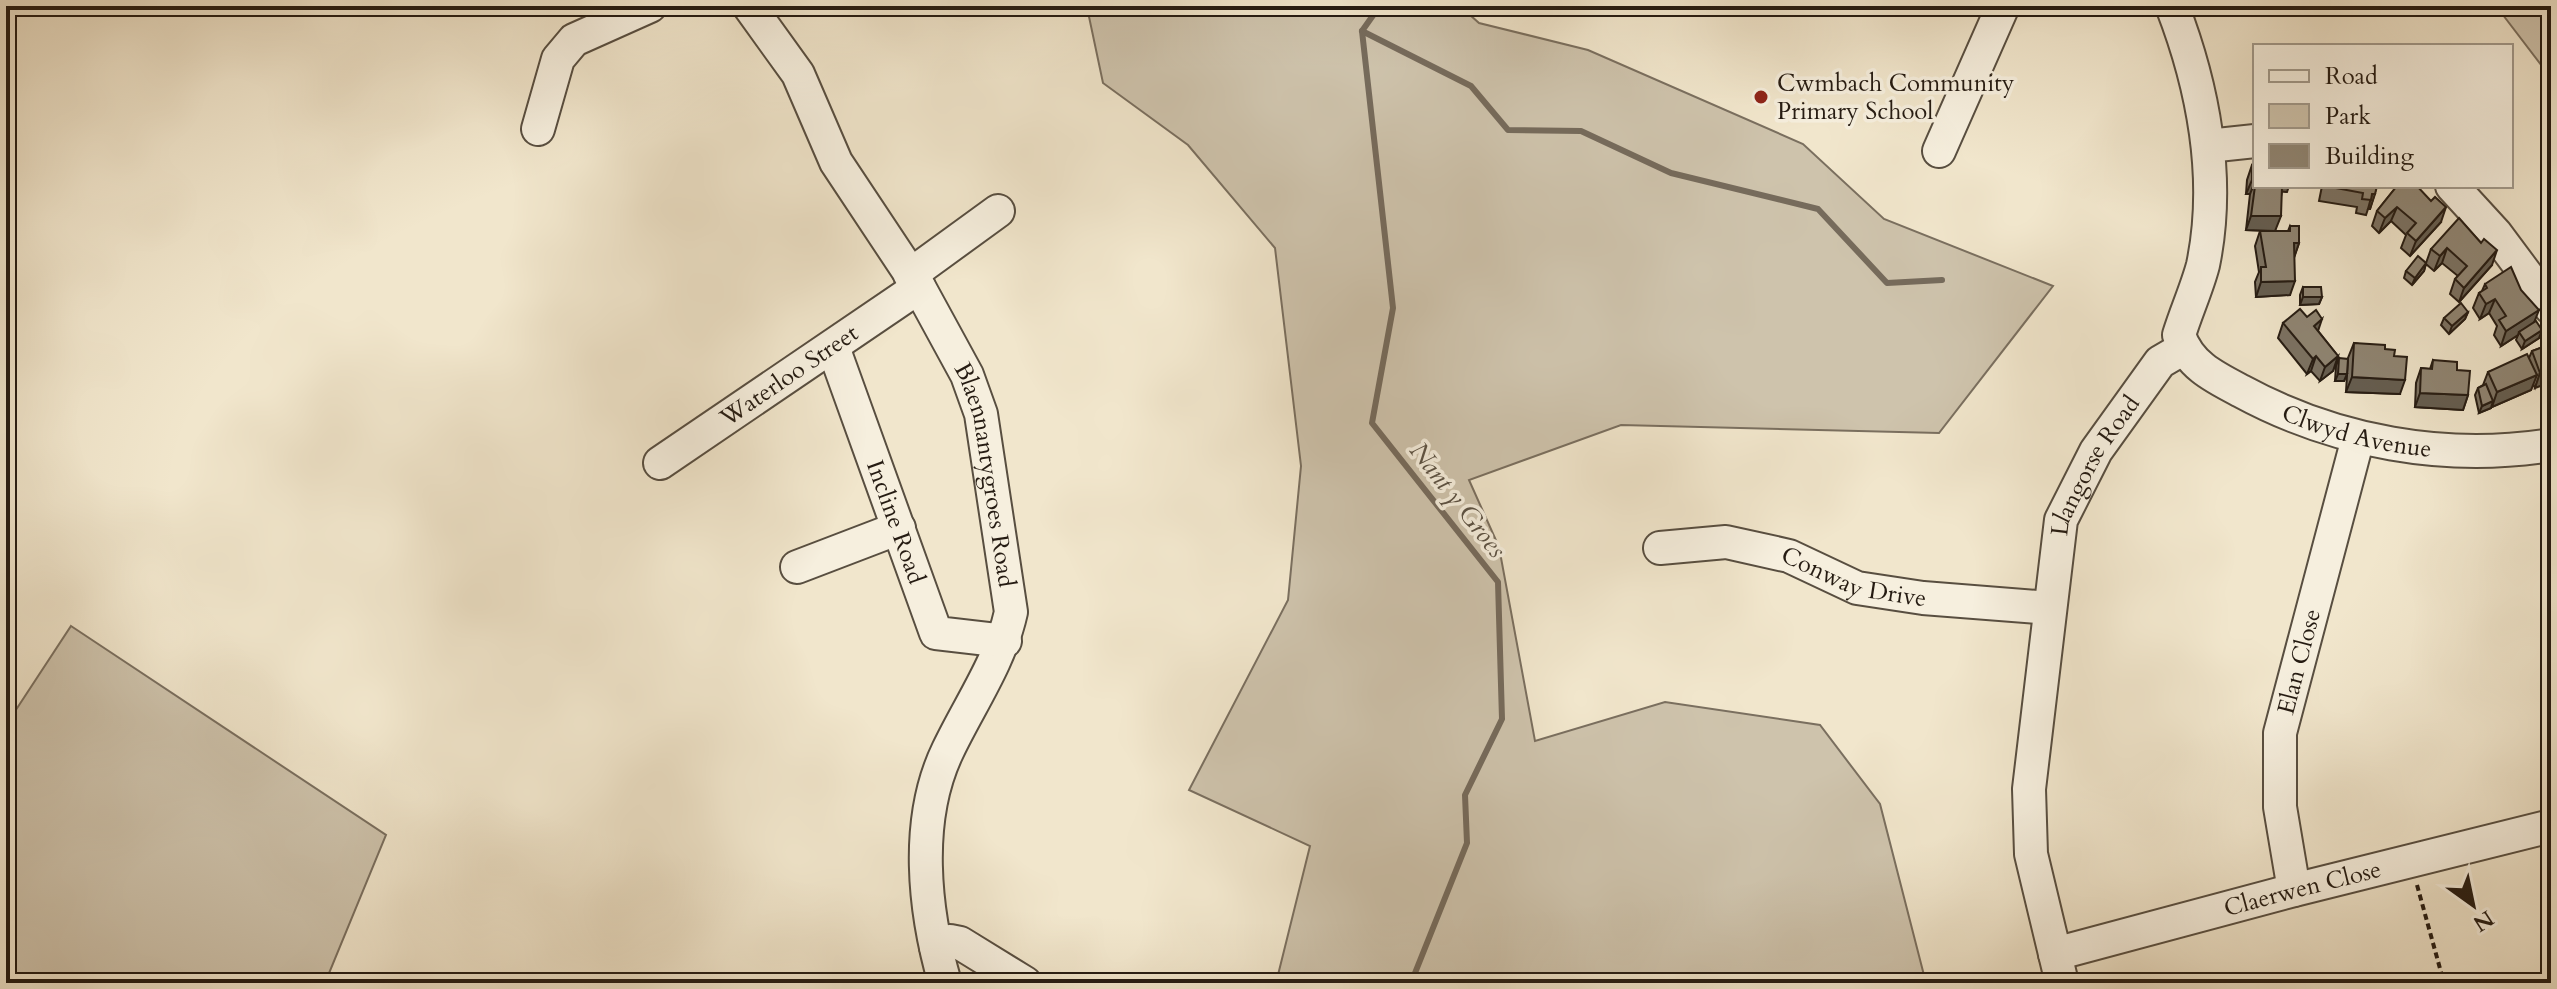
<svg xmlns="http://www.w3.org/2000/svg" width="2557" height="989" font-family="Cardo,serif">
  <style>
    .green { fill: #cec3ac; stroke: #7a6f5f; stroke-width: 2 }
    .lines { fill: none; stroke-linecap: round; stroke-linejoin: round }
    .stream { stroke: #766b5c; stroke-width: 6 }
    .minor-casing { stroke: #584e40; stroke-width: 36 }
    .path { stroke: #251b12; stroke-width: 4; stroke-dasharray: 6 4; stroke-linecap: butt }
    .minor { stroke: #f6efde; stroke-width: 32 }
    .wall { fill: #7b7263; stroke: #251b12; stroke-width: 2 }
    .shaded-wall { fill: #645d50; stroke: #251b12; stroke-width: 2 }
    .building { fill: #8f8573; stroke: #251b12; stroke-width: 2 }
    .poi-dot { fill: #8f2418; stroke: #f6efde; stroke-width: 3 }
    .labels { text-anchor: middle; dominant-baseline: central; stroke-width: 7; stroke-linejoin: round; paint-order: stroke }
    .poi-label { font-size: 24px; fill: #251b12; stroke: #f6efde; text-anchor: start }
    .street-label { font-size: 24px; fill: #251b12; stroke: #f6efde }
    .water-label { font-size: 26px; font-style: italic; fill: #5b5143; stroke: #f6efde }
  </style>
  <rect width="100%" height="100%" fill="#f1e6cc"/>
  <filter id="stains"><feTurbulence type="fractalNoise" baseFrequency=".0025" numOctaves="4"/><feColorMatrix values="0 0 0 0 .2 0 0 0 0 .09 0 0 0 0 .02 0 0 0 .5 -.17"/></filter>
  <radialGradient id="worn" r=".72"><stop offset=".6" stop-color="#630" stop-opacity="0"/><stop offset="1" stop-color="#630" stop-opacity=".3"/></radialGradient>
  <!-- green -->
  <g class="green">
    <path d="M1092 6H1460L1479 23 1588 50 1803 144 1884 219 2053 286 1939 433 1621 425 1469 480 1499 547 1535 741 1665 702 1820 725 1880 804 1926 983H1276L1310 846 1189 790 1288 600 1301 466 1275 248 1188 145 1103 83 1088 12Z"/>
    <path d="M2514 6H2548L2551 10V78L2503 15Z"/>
    <path d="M71 626 386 835 325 983H6V725Z"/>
  </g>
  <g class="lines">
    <!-- stream -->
    <g class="stream">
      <path d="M1369 6 1374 14 1362 31 1471 86 1508 130 1581 131 1671 173 1818 209 1887 283 1942 280"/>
      <path d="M1362 31 1393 308 1372 423 1498 582 1502 719 1465 795 1467 843 1411 983"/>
    </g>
    <!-- minor casing -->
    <g class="minor-casing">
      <g id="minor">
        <path id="s1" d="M749 6 798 74 836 162 919 287 967 375 981 414 1011 612C1000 662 970 704 948 750 914 820 924 911 945 983"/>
        <path id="s2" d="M2172 6C2203 86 2221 178 2203 265 2197 288 2186 312 2179 335 2189 365 2214 377 2241 391 2335 442 2445 462 2551 445"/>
        <path d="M538 129 558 59 574 40 650 6"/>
        <path d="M2208 146 2255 141"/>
        <path d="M1939 151 2003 6"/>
        <path d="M2452 186 2496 234 2551 308"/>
        <path d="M910 275 998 211"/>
        <path id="s3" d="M833 347 936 633 1005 641"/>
        <path id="s4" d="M660 463 919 287"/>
        <path id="s5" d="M1660 548 1726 542 1789 556 1857 588 1923 598 2050 608"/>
        <path d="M797 567 899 528"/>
        <path id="s6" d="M2294 890 2280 807V733L2358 438"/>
        <path d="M936 947 950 941 960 943 1025 983"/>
        <path id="s7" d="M2055 954 2294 890 2551 826"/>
        <path id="s8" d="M2062 983 2031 854 2029 789 2061 520 2096 451 2160 362 2184 348"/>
      </g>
    </g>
    <!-- path -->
    <g class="path">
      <path d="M2535 6 2551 28"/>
      <path d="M2417 885 2444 983"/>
    </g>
    <!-- minor -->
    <use href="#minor" class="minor"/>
  </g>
  <!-- wall -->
  <g class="wall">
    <path d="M2252 165 2287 192 2282 191 2275 231H2288L2290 226 2299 243 2294 257 2290 295 2256 297 2255 282 2259 272 2255 246 2260 231H2272L2246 230 2250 194H2246L2247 180Z"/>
    <path d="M2322 186H2377L2370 209H2368L2366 215 2356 213 2357 207 2319 201Z"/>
    <path d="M2397 186 2441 222 2410 256 2401 248 2406 235 2391 221 2379 233 2372 226 2377 211Z"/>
    <path d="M2481 243 2492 265 2459 302 2450 294 2455 279 2458 276 2442 263 2434 271 2426 264 2424 271 2412 285 2404 278 2406 271 2426 263 2431 249Z"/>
    <path d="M2485 284 2534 322 2539 338 2522 349 2516 340 2518 335 2501 346 2494 335 2497 326 2489 313 2480 319 2473 308 2479 293 2482 291Z"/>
    <path d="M2303 287 2322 297 2319 304 2300 305V295Z"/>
    <path d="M2468 312 2465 319 2449 334 2441 325 2444 318Z"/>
    <path d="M2283 323 2318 331 2338 356 2333 371 2320 381 2311 371 2307 374 2278 338Z"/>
    <path d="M2354 343 2385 349 2394 356 2400 394 2346 392 2348 358Z"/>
    <path d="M2551 344 2535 388 2533 384 2531 390 2492 407 2491 406V408L2479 413 2475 395 2478 388 2483 385 2488 372 2529 358 2532 351Z"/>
    <path d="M2339 358 2347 374 2344 381H2335L2336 366Z"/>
    <path d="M2433 360 2468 395 2463 410 2415 407 2416 383 2421 368 2430 369Z"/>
  </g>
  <!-- shaded-wall -->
  <g class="shaded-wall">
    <path d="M2252 180H2255V182L2250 194H2246Z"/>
    <path d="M2278 186H2289L2287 192 2277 191Z"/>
    <path d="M2372 194H2375L2370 209H2368Z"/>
    <path d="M2397 207 2391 221 2379 233 2385 218Z"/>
    <path d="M2446 207 2441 222 2410 256 2416 241Z"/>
    <path d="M2251 216H2281L2275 231 2246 230Z"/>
    <path d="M2294 243H2299L2294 258Z"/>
    <path d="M2447 248 2442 263 2434 271 2440 256Z"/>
    <path d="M2497 250 2492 265 2459 302 2464 288Z"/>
    <path d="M2426 263 2424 271 2412 285 2415 278Z"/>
    <path d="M2295 281 2290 295 2256 297 2261 282Z"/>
    <path d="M2303 297H2322L2319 304 2300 305Z"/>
    <path d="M2495 299 2489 313 2480 319 2486 304Z"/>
    <path d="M2539 310 2533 325 2519 332 2518 335 2501 346 2506 331Z"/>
    <path d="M2468 312 2465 319 2449 334 2452 326Z"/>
    <path d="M2322 319 2317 334 2314 326Z"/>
    <path d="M2542 330 2539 338 2522 349 2525 341Z"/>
    <path d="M2316 356 2311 371 2307 374 2313 359Z"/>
    <path d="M2338 356 2333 371 2320 381 2325 367Z"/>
    <path d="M2551 369V382L2535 388 2540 373Z"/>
    <path d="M2338 374H2347L2344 381H2335Z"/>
    <path d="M2537 375 2531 390 2492 407 2497 392Z"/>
    <path d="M2352 377 2405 380 2400 394 2346 392Z"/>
    <path d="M2420 393 2468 395 2463 410 2415 407Z"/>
    <path d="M2493 401 2491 408 2479 413 2482 406Z"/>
  </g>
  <!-- building -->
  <g class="building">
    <rect x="2252" y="165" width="3" height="15"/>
    <path d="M2255 186H2282L2281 216H2251Z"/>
    <path d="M2325 186H2377L2375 194H2372L2371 200 2362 199 2363 193Z"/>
    <path d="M2397 186H2417L2431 201 2435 197 2446 207 2416 241 2407 233 2416 223 2397 207 2385 218 2377 211Z"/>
    <path d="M2459 218 2481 243 2484 239 2497 250 2464 288 2455 279 2467 266 2447 248 2440 256 2431 249Z"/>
    <path d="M2290 226H2299V243H2294L2295 281 2261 282V267H2266L2260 231H2290Z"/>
    <path d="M2418 256 2426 263 2415 278 2406 271Z"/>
    <path d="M2511 267 2521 290 2539 310 2506 331 2499 320 2506 316 2495 299 2486 304 2479 293 2487 288 2485 284Z"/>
    <path d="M2303 287H2321L2322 297H2303Z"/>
    <path d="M2461 303 2468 312 2452 326 2444 318Z"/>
    <path d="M2300 309 2307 317 2316 310 2322 319 2314 326 2338 356 2325 367 2316 356 2313 359 2283 323Z"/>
    <path d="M2536 321 2542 330 2525 341 2519 332Z"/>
    <path d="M2354 343 2385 345V349L2395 350 2394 356 2407 357 2405 380 2352 377Z"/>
    <path d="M2551 344V369L2540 373 2532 351Z"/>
    <path d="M2527 354 2537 375 2497 392 2488 372Z"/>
    <path d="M2339 358 2348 359 2347 374H2338Z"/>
    <path d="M2433 360 2457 362V370L2470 371 2468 395 2420 393 2421 368 2432 369Z"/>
    <path d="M2486 384 2493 401 2482 406 2478 388Z"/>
  </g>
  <!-- markers -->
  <circle class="poi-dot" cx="1761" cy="97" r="8"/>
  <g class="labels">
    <!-- poi labels -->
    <g class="poi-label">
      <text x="1777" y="83">Cwmbach Community<tspan x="1777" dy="28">Primary School</tspan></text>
    </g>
    <!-- street labels -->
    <g class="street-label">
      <text stroke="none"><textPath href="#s4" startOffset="156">Waterloo Street</textPath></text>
      <text stroke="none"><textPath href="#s2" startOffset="548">Clwyd Avenue</textPath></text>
      <text stroke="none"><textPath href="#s8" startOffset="532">Llangorse Road</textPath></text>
      <text stroke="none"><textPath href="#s1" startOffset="532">Blaennantygroes Road</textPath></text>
      <text stroke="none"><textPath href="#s3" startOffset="186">Incline Road</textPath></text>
      <text stroke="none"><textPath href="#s5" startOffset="200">Conway Drive</textPath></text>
      <text stroke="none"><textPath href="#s6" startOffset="232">Elan Close</textPath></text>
      <text stroke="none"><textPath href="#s7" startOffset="256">Claerwen Close</textPath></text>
    </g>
    <!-- water labels -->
    <g class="water-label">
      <text transform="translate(1458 500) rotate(52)">Nant y Groes</text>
    </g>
  </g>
  <!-- margin -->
  <rect width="2557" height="989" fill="none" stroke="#f1e6cc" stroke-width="32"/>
  <rect x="8" y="8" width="2541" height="973" fill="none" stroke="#251b12" stroke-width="4"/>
  <rect x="16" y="16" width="2525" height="957" fill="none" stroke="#251b12" stroke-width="2"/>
  <!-- legend -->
  <rect x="2253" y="44" width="260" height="144" fill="#f6efde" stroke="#a29a8c" stroke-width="2"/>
  <rect x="2269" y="70" width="40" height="12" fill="#f6efde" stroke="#a29a8c" stroke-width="2"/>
  <text x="2325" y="84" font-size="24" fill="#251b12">Road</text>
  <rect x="2269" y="104" width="40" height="24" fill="#cec3ac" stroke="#a29a8c" stroke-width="2"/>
  <text x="2325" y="124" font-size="24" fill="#251b12">Park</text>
  <rect x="2269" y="144" width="40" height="24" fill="#8f8573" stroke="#a29a8c" stroke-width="2"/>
  <text x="2325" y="164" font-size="24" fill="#251b12">Building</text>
  <!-- north arrow -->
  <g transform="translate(2473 905) rotate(147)" stroke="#f6efde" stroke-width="6" paint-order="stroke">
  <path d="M0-6L14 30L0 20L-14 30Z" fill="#251b12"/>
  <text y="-12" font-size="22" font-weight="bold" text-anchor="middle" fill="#251b12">N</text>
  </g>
  <rect width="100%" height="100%" filter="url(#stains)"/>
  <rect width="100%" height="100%" fill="url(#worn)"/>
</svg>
